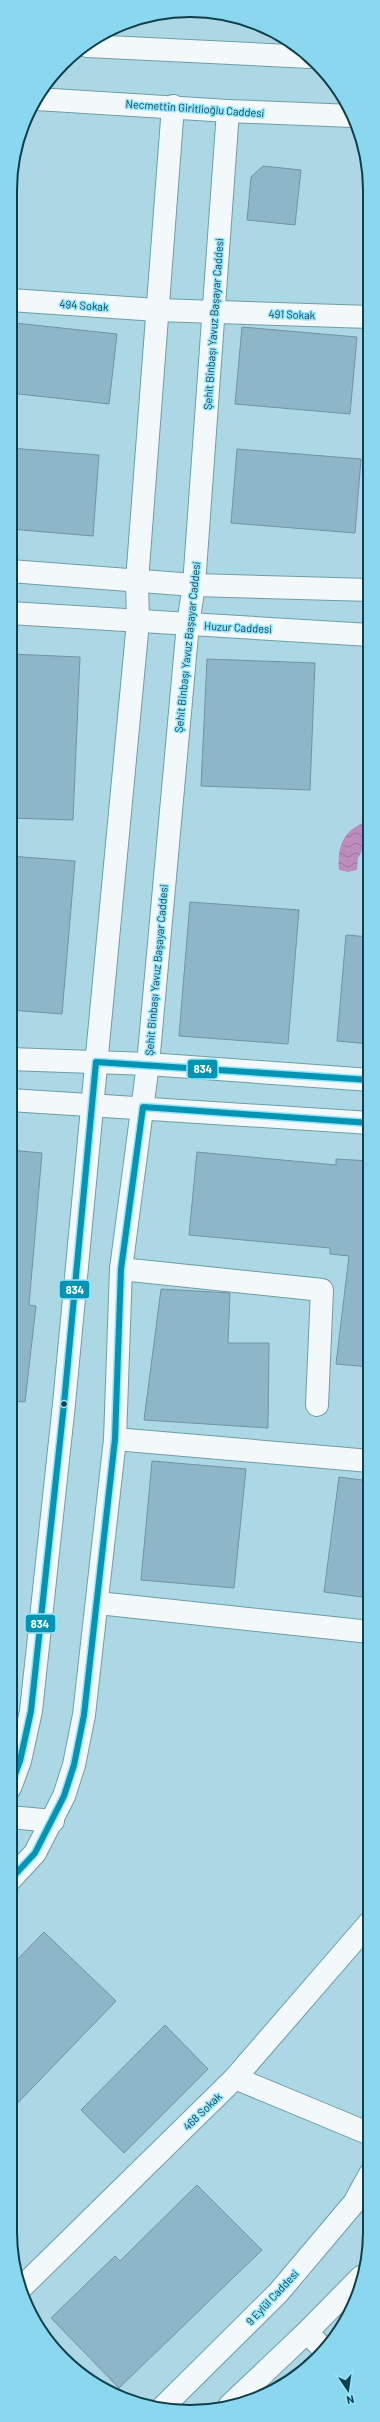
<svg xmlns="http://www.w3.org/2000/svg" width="380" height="2422" font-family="Barlow,sans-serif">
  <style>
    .grass { fill: url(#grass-dots) }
    .water { fill: url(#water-waves) }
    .building { fill: #8db6c9; stroke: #7392a0 }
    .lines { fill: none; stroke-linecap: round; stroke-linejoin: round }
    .minor-casing { stroke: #6e9da8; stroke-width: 24 }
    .minor { stroke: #f3f9fb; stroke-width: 22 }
    .bus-1-casing { stroke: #94e5fe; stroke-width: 9 }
    .bus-1 { stroke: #0394b4; stroke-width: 6 }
    .bus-dot { fill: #0f3f4b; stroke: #94e5fe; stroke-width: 1.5 }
    .labels { text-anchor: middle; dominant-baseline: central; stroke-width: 3; stroke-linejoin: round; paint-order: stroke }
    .street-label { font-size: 11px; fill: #0f3f4b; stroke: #94e5fe }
    .rim { fill: none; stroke: #0f3f4b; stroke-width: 2 }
    .line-badge { stroke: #94e5fe; stroke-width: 1.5 }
    .badge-label { font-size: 11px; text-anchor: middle; font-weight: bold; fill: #fff }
  </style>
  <defs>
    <pattern id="grass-dots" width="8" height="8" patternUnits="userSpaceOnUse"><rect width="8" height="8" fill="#d4bab2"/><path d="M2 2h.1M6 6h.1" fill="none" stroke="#aa9993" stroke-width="1.8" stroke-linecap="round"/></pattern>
    <pattern id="water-waves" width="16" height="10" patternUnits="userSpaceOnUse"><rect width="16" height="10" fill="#be8cbc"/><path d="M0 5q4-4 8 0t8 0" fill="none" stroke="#99749b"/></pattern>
  </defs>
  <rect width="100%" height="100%" fill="#acd8e6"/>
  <!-- grass -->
  <path class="grass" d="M354 2303 352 2311 343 2323 340 2319Z"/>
  <!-- water -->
  <path class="water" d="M370 820V848L363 849 358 858 357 870 348 872 339 870C337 844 344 829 370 820Z"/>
  <!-- building -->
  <g class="building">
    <path d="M263 166 301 170 295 225 247 220 251 177Z"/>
    <path d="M15 323 117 334 109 404 10 393V366Z"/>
    <path d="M242 327 357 337 350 414 235 404Z"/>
    <path d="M10 448 99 455 93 536 10 529Z"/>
    <path d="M237 449 361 459 355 533 231 523Z"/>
    <path d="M10 654 80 657 73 820 10 818Z"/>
    <path d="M207 659 315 663 310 790 201 786Z"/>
    <path d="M10 856 75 861 62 1014 10 1010Z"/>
    <path d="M190 902 299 910 288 1044 179 1036Z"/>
    <path d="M346 935 370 937V1044L337 1041Z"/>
    <path d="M10 1150 42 1153 29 1305 36 1306 25 1402 10 1401Z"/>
    <path d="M197 1152 336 1165V1159L370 1161V1367L336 1364 349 1256 330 1254V1248L189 1235Z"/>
    <path d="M161 1289 230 1293 228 1343H269L268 1428 144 1420Z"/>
    <path d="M152 1461 246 1469 234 1588 141 1580Z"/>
    <path d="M339 1477 370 1481V1598L324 1592Z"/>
    <path d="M44 1932 116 2001 10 2111V1967Z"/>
    <path d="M165 2025 208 2069 124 2153 81 2110Z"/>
    <path d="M197 2185 262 2250 119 2388 51 2318 115 2256 120 2261Z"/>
  </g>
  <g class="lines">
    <!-- minor casing -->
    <g class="minor-casing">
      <g id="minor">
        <path d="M87 46 310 57"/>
        <path d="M37 99 228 111 353 116"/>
        <path d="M10 300 157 310 370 317"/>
        <path d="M10 571 194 585 370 590"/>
        <path d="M10 613 370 635"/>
        <path d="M10 1059 148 1064 370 1080"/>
        <path d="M10 1100 370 1123"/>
        <path d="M121 1269 322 1290 317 1405"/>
        <path d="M115 1439 370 1461"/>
        <path d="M98 1603 370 1632"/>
        <path d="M10 1788 20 1761 31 1711 64 1404 138 622 137 581 173 106"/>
        <path d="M10 1817 53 1821"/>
        <path d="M10 1880 35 1853 64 1796 74 1765 84 1715 115 1439 121 1269 148 1064 188 624 194 585 228 111"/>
        <path d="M235 2078 370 2134"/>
        <path d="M21 2288 235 2078 370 1922"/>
        <path d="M307 2332 323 2349"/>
        <path d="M230 2405 307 2332 361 2277"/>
        <path d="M162 2408 278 2293 354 2203 370 2174"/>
      </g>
    </g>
    <!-- minor -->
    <use href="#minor" class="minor"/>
    <!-- bus-1 casing -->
    <g class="bus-1-casing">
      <g id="bus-1">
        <path d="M10 1788 20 1761 31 1711 64 1404 96 1062 370 1080"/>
        <path d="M10 1880 35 1853 64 1796 74 1765 84 1715 115 1439 121 1269 143 1107 370 1123"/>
      </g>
    </g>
    <!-- bus-1 -->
    <use href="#bus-1" class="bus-1"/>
  </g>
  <!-- markers -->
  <circle class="bus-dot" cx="64" cy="1404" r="3.5"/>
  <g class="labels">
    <!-- street labels -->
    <g class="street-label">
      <text transform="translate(195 108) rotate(4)">Necmettin Giritlioğlu Caddesi</text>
      <text transform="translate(84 305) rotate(4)">494 Sokak</text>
      <text transform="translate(292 314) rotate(2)">491 Sokak</text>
      <text transform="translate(213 324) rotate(-86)">Şehit Binbaşı Yavuz Başayar Caddesi</text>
      <text transform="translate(238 627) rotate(3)">Huzur Caddesi</text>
      <text transform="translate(187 647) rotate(-84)">Şehit Binbaşı Yavuz Başayar Caddesi</text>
      <text transform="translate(156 970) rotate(-85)">Şehit Binbaşı Yavuz Başayar Caddesi</text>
      <text transform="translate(202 2111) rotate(-44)">468 Sokak</text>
      <text transform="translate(272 2297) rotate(-47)">9 Eylül Caddesi</text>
    </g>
  </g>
  <!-- crop -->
  <path d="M0 0H380V2422H0ZM190 17H190A173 173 0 0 1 363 190V2232A173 173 0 0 1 190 2405H190A173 173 0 0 1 17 2232V190A173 173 0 0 1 190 17Z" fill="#89d8f0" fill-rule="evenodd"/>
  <path class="rim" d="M190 17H190A173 173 0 0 1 363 190V2232A173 173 0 0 1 190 2405H190A173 173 0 0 1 17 2232V190A173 173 0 0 1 190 17Z"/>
  <g class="line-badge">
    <rect x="187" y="1059" width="31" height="20" rx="4" fill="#0394b4"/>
    <rect x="59" y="1280" width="31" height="19" rx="4" fill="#0394b4"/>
    <rect x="25" y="1614" width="31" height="19" rx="4" fill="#0394b4"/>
  </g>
  <g class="badge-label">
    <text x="203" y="1073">834</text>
    <text x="75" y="1294">834</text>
    <text x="40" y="1628">834</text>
  </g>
  <!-- north arrow -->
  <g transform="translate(348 2390) rotate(167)" stroke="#94e5fe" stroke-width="3" paint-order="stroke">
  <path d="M0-3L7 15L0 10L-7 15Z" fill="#0f3f4b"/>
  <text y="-6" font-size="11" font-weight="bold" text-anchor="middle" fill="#0f3f4b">N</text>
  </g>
</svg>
